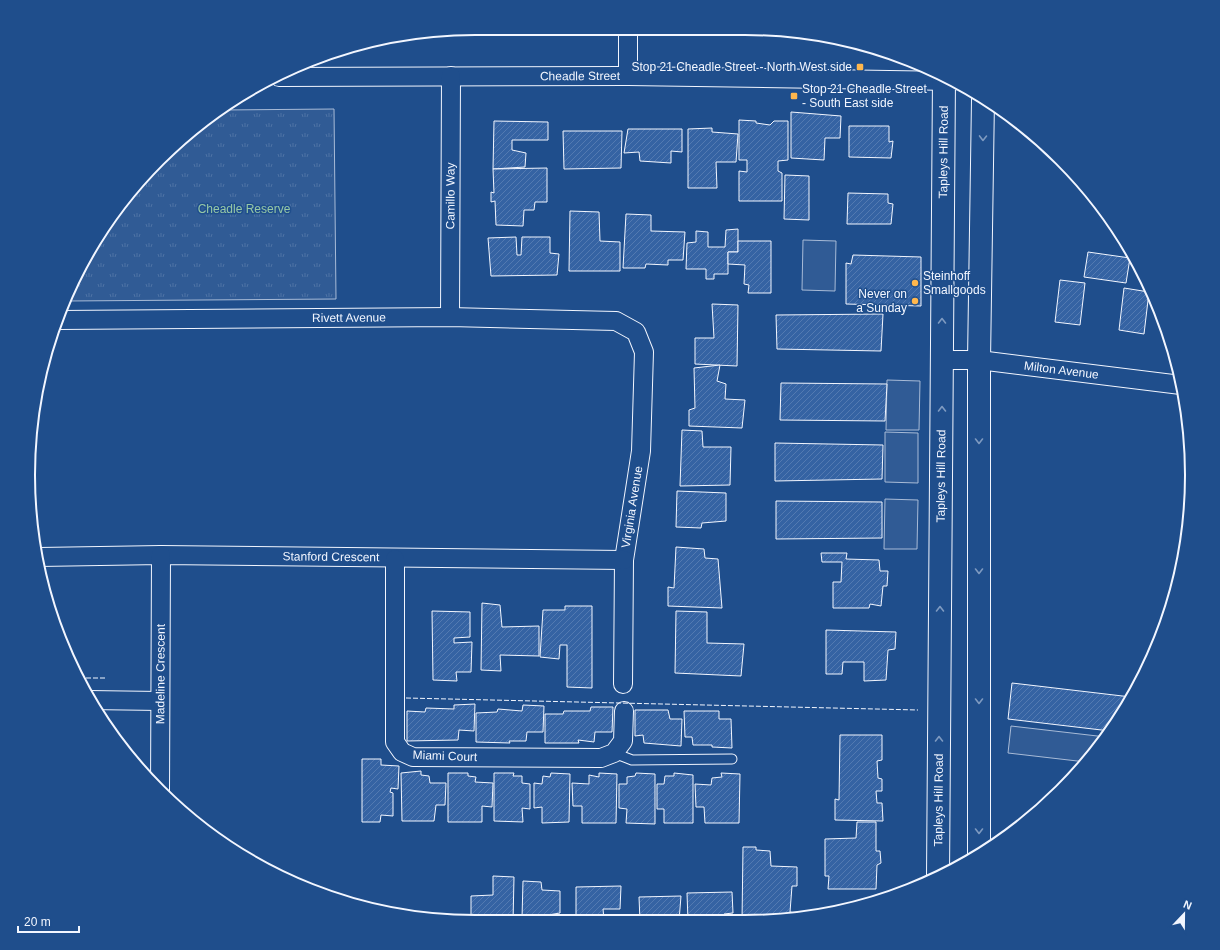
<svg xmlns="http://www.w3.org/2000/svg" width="1220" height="950" font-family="Arial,sans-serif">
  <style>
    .built { fill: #305b95; stroke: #a8bbd7 }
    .park { fill: url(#park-tufts); stroke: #a8bbd7 }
    .building { fill: url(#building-hatch); stroke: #f2f6ff }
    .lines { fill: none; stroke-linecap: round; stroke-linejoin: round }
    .lane-casing { stroke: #f2f6ff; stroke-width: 11 }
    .street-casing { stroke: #f2f6ff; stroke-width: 20 }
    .primary-casing { stroke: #f2f6ff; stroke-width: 24 }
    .lane { stroke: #1f4e8c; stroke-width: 9 }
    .street { stroke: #1f4e8c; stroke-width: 18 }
    .primary { stroke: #1f4e8c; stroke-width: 22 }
    .fence { stroke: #f2f6ff; stroke-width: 1; stroke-dasharray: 5 2; stroke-linecap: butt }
    .oneway { stroke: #7e9ac0 }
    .poi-dot { fill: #ffb74d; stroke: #1f4e8c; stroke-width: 1.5 }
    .labels { text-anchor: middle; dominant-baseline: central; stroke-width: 3; stroke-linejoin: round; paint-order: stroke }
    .poi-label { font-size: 12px; fill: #f2f6ff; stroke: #1f4e8c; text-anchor: end }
    .street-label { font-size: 12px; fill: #f2f6ff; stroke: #1f4e8c }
    .park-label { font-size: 12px; fill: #97c8a6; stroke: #1f4e8c }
    .rim { fill: none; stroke: #f2f6ff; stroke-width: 2 }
  </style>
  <defs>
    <pattern id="park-tufts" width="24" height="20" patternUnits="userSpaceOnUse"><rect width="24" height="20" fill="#305b95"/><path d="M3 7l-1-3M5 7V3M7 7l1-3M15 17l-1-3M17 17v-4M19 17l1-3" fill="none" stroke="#4e73a5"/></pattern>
    <pattern id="building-hatch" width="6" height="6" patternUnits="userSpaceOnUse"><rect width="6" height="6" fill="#3563a3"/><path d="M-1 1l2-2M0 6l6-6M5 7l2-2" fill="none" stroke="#537ab1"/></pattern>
  </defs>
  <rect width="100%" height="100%" fill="#1f4e8c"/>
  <!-- built -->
  <g class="built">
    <path d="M803 240 836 241 835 291 802 290Z"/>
    <path d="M887 380 920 381 919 430H886Z"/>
    <path d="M885 432 918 433V483L885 482Z"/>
    <path d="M885 499 918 500 917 549H884Z"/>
    <path d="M1011 726 1106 737 1100 747 1086 762 1008 753Z"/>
  </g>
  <!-- park -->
  <path class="park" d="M334 109 336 299 67 301 88 252 159 159 223 110Z"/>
  <!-- building -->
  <g class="building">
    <path d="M791 112 841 116 840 138H825L824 160 791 158Z"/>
    <path d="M739 120 756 121V123L770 125 774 121H788V160L778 161V171L782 173V201H739V171L747 172V160H739Z"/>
    <path d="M494 121 548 122V140H512V150L526 153 525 167 493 169Z"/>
    <path d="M849 126H889V142L893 141 891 158 849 157Z"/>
    <path d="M712 128V132L738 134 736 162H716L717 188H688V129Z"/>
    <path d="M628 129H682V152L671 151V163L640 161 639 152 624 153Z"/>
    <path d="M563 131H622L621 168 564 169Z"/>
    <path d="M547 168V202H535L534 210H524L523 226 496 225 495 201 491 202V192L494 193 493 169Z"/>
    <path d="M785 175 809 176V220L784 219Z"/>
    <path d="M848 193 888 194V203L893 204 891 224H847Z"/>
    <path d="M570 211 599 212 600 241 620 242V271H569Z"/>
    <path d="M626 214 651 215V231L685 232 683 260H668V265L646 264 645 268H623Z"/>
    <path d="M738 229V252H728V274H714V279H706V269H686L687 243 696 242V231L708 232V247H725L726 230Z"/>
    <path d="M516 237 517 255H521L522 237H550V253L559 254 557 275 491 276 488 238Z"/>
    <path d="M738 241H771V293H748L749 285 744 284 745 265 728 264V252H738Z"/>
    <path d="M1088 252 1130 258 1126 283 1084 277Z"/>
    <path d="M853 255 921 257V306L846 304V263L851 264Z"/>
    <path d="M1060 280 1085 283 1080 325 1055 322Z"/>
    <path d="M1124 288 1149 292 1144 334 1119 330Z"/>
    <path d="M712 304 738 305 737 366 695 364V338H714Z"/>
    <path d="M883 314 881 351 777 349 776 315Z"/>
    <path d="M720 365 717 381 726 384 725 399 745 400 742 428 689 426V410L695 408 694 368Z"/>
    <path d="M781 383 887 384 885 421 780 420Z"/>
    <path d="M682 430 702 431 703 447H731L730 485 680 486Z"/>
    <path d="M775 443 883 445 882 479 775 481Z"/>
    <path d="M677 491 726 493V521L702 523 701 528 676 527Z"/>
    <path d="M776 501 882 502V538L776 539Z"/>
    <path d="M676 547 704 549 705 558 718 559 722 608 668 606V587L674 588Z"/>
    <path d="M821 553H847L846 559 879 560 880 571H888L887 586H883L881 606 870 604 869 608H833V582H841L842 562H822Z"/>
    <path d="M482 603 500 605 502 627 539 626V656L500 655 501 671 481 670Z"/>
    <path d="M565 606H592V688L567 687V645H560L559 659 540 657 543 610H565Z"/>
    <path d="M432 611 470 612V637L454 638V643L472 642 471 672H456L457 681 433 680Z"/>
    <path d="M676 611 707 612V643L744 644 741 676 675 673Z"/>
    <path d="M826 630 896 632 895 649 888 650 886 680 864 681V662H843L842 674H826Z"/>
    <path d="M1012 683 1131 697 1110 731 1008 719Z"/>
    <path d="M475 704 474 731 459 730 458 740 407 741V711L425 712 426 708 454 709V705Z"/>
    <path d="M523 705 544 706 543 732H527L526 741H509L510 743 476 742V713L497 712 498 709 522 711Z"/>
    <path d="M591 707H613L612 732H595L594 742 578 740 579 743H545V714H563L564 711H590Z"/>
    <path d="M635 710H668L670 719H682L681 746 644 743 643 735 635 736Z"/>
    <path d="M684 711H719V719H731L732 748 712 747V745H693L692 737H685Z"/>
    <path d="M840 735H882V760L877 761 878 778 882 779V791H876L877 803H882L883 821 835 820V799L839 800Z"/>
    <path d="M362 759H381V765L399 766 398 789 391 788 390 792 393 793V816L381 815 380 822H362Z"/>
    <path d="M421 771V775L429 776 430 783H446L445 805H436L434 821H402L401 773Z"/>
    <path d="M448 773H468V776L476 777 475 782 493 783 492 807 482 806V822H448Z"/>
    <path d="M494 773H514L513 776H522V783L530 784V809L522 808 523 822 494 821Z"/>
    <path d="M551 773 570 774 569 822 542 823V807L534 808V783L542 784 543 776 550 777Z"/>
    <path d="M599 773 617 774 616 823H582V806H573L572 783 589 784V775L599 777Z"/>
    <path d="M636 773 655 774V824L626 823 627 809 619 808V784H627V777L635 776Z"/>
    <path d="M674 773 693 775V823H664V809H657V784H664L665 776H674Z"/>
    <path d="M721 773 740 774 739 823H705L704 807H696L695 784 711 785 712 778 722 777Z"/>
    <path d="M857 822H876V851H880L881 863 877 865 876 889H828L829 876H825V839L856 838Z"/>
    <path d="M743 847H756V850L770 851 771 866 797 867V886H792L790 912 795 913V917L774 921H742Z"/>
    <path d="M493 876 514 877 513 922 471 920V896L493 895Z"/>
    <path d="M523 881 541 882 542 890 560 891V913L542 916V922H517V919L522 918Z"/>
    <path d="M621 886 620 909H603L604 920H593V922H576V887Z"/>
    <path d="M732 892 733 913 724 914V920L688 921 687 893Z"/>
    <path d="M681 896 679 921H640L639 897Z"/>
  </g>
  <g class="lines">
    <!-- lane casing -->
    <g class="lane-casing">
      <path id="lane" d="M614 753 632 760 732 759"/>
    </g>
    <!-- street casing -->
    <g class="street-casing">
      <g id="street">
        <path d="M628 28V76"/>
        <path id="s1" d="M279 77 628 76 953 81"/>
        <path id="s2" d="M450 317 451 76"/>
        <path id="s3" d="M59 320 450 317 616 321 636 332 644 352 641 451 624 560 623 684"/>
        <path id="s4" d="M942 360H979L1181 385"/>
        <path id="s5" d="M39 557 161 555 624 560"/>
        <path d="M395 559V742L402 752 413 757 601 758 614 753 623 741 624 711"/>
        <path d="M89 700 160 701"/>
        <path id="s6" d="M160 792 161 555"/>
      </g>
    </g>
    <!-- primary casing -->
    <g class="primary-casing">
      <g id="primary">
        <path d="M979 855V360L983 99"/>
        <path id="s7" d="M938 876 944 77"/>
      </g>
    </g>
    <!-- lane -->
    <use href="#lane" class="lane"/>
    <!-- street -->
    <use href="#street" class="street"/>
    <!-- primary -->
    <use href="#primary" class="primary"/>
    <!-- fence -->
    <g class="fence">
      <path d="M79 678H106"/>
      <path d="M406 698 918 710"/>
    </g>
  </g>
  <!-- one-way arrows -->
  <defs><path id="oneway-chevron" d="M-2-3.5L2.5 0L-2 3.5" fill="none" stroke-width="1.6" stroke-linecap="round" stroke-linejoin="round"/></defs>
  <g class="oneway">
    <use href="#oneway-chevron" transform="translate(983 138) rotate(91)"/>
    <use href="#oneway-chevron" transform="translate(942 321) rotate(-90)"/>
    <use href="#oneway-chevron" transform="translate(942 409) rotate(-90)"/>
    <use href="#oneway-chevron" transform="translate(979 441) rotate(90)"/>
    <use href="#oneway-chevron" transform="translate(979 571) rotate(90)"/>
    <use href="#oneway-chevron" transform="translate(940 609) rotate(-90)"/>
    <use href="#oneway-chevron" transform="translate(979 701) rotate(90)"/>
    <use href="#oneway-chevron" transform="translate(939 739) rotate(-90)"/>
    <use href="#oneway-chevron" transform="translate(979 831) rotate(90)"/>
  </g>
  <!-- markers -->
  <g class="poi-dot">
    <rect x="856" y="63" width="8" height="8" rx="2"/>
    <rect x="790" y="92" width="8" height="8" rx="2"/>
    <circle cx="915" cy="283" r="4"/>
    <circle cx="915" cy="301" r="4"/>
  </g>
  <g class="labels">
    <!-- poi labels -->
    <g class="poi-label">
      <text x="852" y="67">Stop 21 Cheadle Street - North West side</text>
      <text x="802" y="89" text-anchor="start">Stop 21 Cheadle Street<tspan x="802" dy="14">- South East side</tspan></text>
      <text x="923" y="276" text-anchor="start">Steinhoff<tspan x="923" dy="14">Smallgoods</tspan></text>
      <text x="907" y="294">Never on<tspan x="907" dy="14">a Sunday</tspan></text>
    </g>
    <!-- street labels -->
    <g class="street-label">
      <text stroke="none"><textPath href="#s1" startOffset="301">Cheadle Street</textPath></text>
      <text stroke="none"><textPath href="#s7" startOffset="724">Tapleys Hill Road</textPath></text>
      <text stroke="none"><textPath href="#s2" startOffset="121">Camillo Way</textPath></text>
      <text stroke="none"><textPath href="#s3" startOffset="290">Rivett Avenue</textPath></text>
      <text stroke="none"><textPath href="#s4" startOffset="120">Milton Avenue</textPath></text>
      <text stroke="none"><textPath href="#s7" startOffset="400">Tapleys Hill Road</textPath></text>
      <text transform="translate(632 507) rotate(-81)">Virginia Avenue</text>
      <text stroke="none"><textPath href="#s5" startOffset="292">Stanford Crescent</textPath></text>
      <text stroke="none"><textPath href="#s6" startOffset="118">Madeline Crescent</textPath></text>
      <text transform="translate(445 756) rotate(2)">Miami Court</text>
      <text stroke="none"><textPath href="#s7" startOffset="76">Tapleys Hill Road</textPath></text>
    </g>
    <!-- park labels -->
    <g class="park-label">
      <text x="244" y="209">Cheadle Reserve</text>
    </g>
  </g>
  <!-- crop -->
  <path d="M0 0H1220V950H0ZM475 35H745A440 440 0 0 1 1185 475V475A440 440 0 0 1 745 915H475A440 440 0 0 1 35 475V475A440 440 0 0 1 475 35Z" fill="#1f4e8c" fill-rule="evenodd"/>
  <path class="rim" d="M475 35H745A440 440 0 0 1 1185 475V475A440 440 0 0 1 745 915H475A440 440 0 0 1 35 475V475A440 440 0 0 1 475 35Z"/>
  <!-- north arrow -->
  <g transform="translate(1184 914) rotate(22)" stroke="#1f4e8c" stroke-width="3" paint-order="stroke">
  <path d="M0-3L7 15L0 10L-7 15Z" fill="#f2f6ff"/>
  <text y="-6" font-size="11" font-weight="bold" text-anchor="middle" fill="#f2f6ff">N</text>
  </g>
  <!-- scale -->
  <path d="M18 926v6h61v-6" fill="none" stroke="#f2f6ff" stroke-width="2"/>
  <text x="24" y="926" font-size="12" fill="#f2f6ff" stroke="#1f4e8c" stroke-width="3" paint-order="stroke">20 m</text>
</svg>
